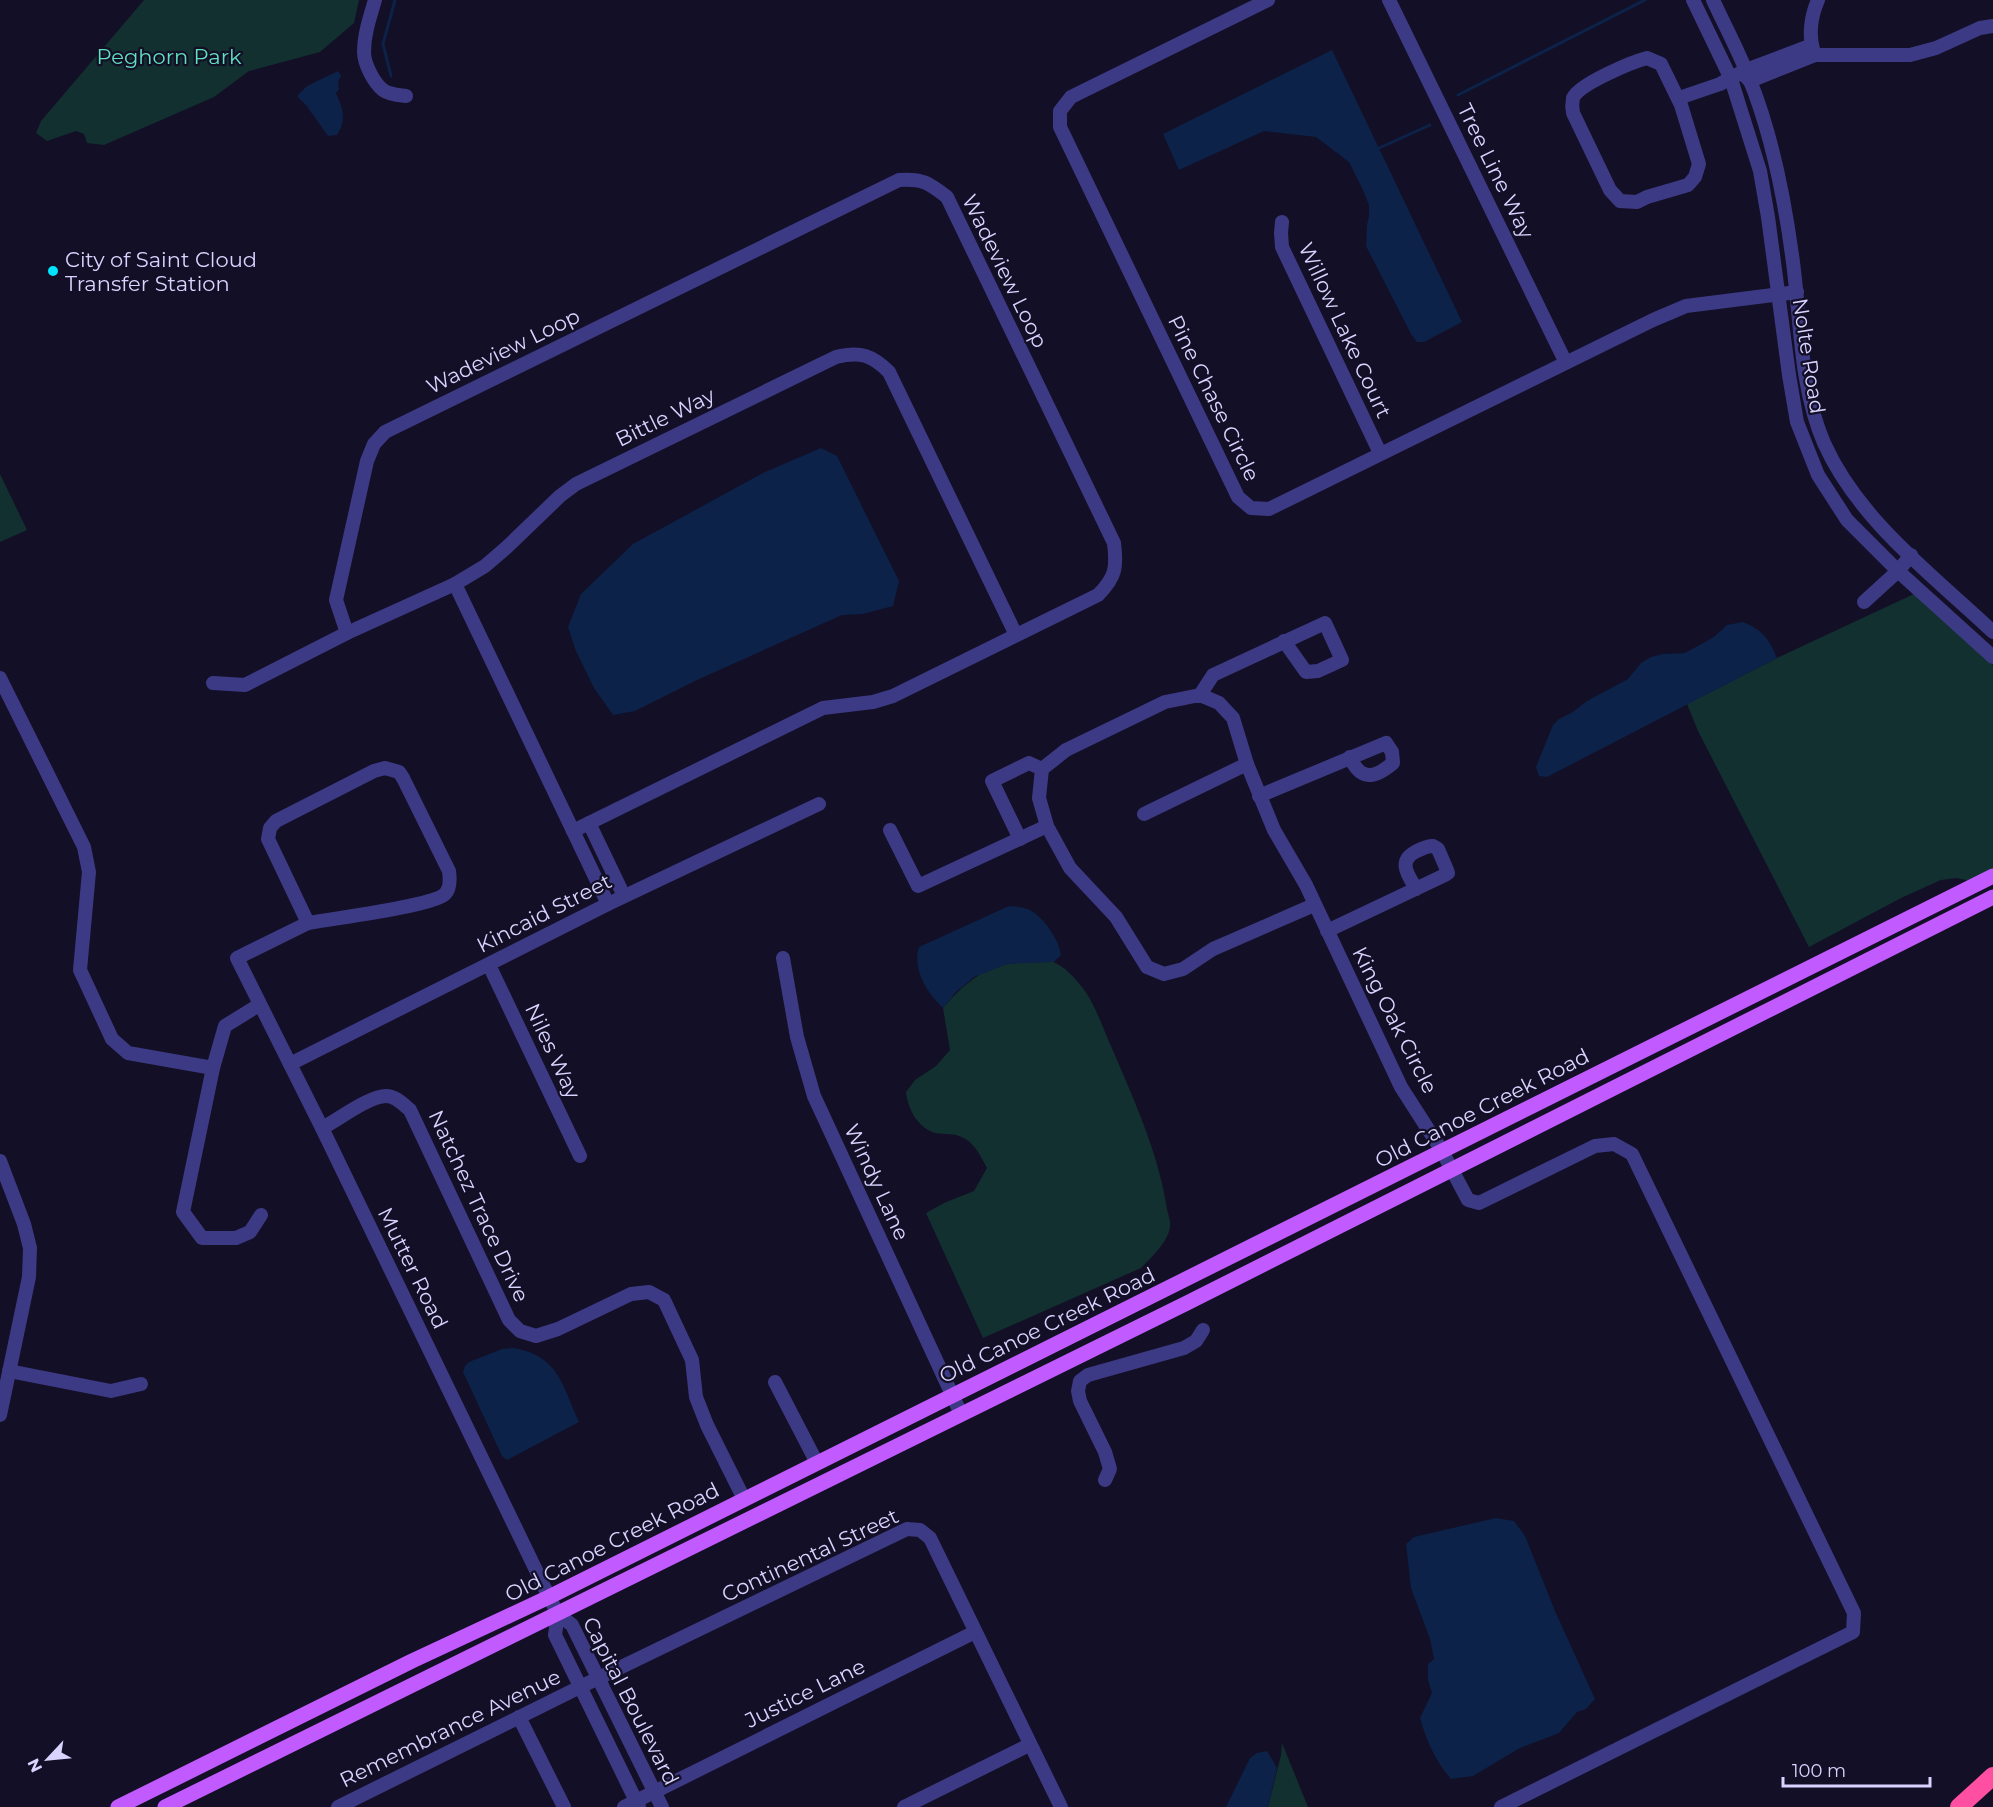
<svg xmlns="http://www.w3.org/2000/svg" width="1993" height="1807" font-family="Montserrat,sans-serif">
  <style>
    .green { fill: #12302f }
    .water { fill: #0c2248 }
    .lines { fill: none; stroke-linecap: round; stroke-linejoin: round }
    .stream { stroke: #0c2248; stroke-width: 3 }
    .minor { stroke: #3d3a85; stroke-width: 14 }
    .major { stroke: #c25bff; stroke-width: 15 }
    .highway { stroke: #ff4fa3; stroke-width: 18 }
    .poi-dot { fill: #00e5ff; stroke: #130f26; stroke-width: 2 }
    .labels { text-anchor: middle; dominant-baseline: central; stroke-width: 4.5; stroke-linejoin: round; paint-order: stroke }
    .park-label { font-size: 21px; fill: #5fe0c0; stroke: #130f26 }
    .street-label { font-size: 21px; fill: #d9d4ff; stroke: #130f26 }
    .poi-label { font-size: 21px; fill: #d9d4ff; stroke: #130f26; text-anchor: start }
  </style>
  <rect width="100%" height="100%" fill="#130f26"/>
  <!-- green -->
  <g class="green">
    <path d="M144 0H359L354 23 320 52 249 71 214 97 104 145 87 143 84 134 76 131 47 141 36 133 41 121Z"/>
    <path d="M0 474 27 530 0 542Z"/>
    <path d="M1916 593 1993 665V871L1969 883 1966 880 1956 878 1941 880 1901 898 1809 947 1698 731 1687 704 1777 658Z"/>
    <path d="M1050 961C1065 965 1078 981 1087 994 1098 1012 1105 1033 1114 1053 1135 1102 1159 1155 1167 1209 1168 1214 1171 1222 1170 1227 1168 1242 1151 1258 1141 1268L983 1338 926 1213 944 1203 974 1191 987 1168C980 1155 974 1141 959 1136 952 1133 943 1135 935 1133 917 1127 908 1109 906 1092L915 1080 936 1066 950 1050 943 1008C960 988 980 969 1008 964 1021 962 1036 963 1050 961Z"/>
    <path d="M1282 1743 1308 1807H1268L1281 1755Z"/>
  </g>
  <!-- water -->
  <g class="water">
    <path d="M1332 50 1462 322 1424 342H1417L1411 334 1366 246 1367 225 1369 216V205L1363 190 1349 162 1316 137 1264 131 1179 170 1163 134Z"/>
    <path d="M338 71 341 76 338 82 339 89 336 93C343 109 347 120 337 135L328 136 306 105 297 96 307 86Z"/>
    <path d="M821 448 837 456 899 581 893 606 863 614 842 615 697 680 635 711 613 715 594 688 576 651 568 627 581 594 633 544 763 473Z"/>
    <path d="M1743 622C1762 630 1769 638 1777 658L1547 777 1539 776 1536 767 1553 725 1559 719 1573 712 1587 701 1628 679 1641 663 1651 657 1663 654 1685 653 1714 637 1727 625Z"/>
    <path d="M1009 906C1015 906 1022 907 1028 909 1043 916 1059 939 1061 955L1054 962 1007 964 974 977 956 992 943 1008C927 993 912 969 919 947Z"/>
    <path d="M514 1348C559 1356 562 1385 579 1422L507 1460 502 1456 463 1372 465 1366 469 1362 502 1349Z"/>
    <path d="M1496 1518 1514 1521 1525 1536 1555 1611 1595 1699 1586 1709 1577 1712 1559 1733 1520 1748 1473 1776 1451 1779C1436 1762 1426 1740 1420 1718L1432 1693 1428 1680V1664L1434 1659 1430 1639 1411 1588 1406 1544 1414 1537Z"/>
    <path d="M1267 1751 1277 1768 1268 1807H1226L1250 1758 1257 1753Z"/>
  </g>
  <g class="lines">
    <!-- stream -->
    <g class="stream">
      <path d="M391 76 383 44 395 0"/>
      <path d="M1458 95 1645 0"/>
      <path d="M1377 149 1430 125"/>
    </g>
    <!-- minor -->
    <g class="minor">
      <path d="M375 0C370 17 364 34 364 52 364 64 374 83 383 90 390 95 399 95 406 96"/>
      <path d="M1268 0 1071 97 1060 111V127L1238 497 1251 508 1269 509 1653 320 1686 306 1797 292"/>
      <path d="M1389 0 1565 361"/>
      <path d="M1693 0 1731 79 1760 171 1768 217 1789 375 1797 422 1818 475 1847 520 1898 571 1993 657"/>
      <path d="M1713 0C1725 26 1739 52 1749 78 1772 134 1784 196 1792 255 1801 317 1799 385 1824 443 1859 521 1933 575 1993 632"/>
      <path d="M1814 53C1808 36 1811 16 1818 0"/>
      <path d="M1647 58 1661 64 1681 105 1699 164 1695 177 1688 185 1647 197 1637 202 1620 201 1610 190 1573 113C1572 108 1572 103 1573 98 1579 84 1632 62 1647 58Z"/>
      <path d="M1744 75 1750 81 1815 55H1910L1936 48 1980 28 1993 26"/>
      <path d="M1679 98 1720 84 1746 70 1812 45"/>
      <path d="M1282 222 1281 233 1282 247 1380 453"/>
      <path d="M455 584 608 904"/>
      <path d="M1864 602 1898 571 1911 555"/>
      <path d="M347 633 336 600 367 461 374 444 385 432 899 180C922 178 929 183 947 197L1114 543C1117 567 1116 577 1098 595L893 696 873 702 823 708 573 831"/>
      <path d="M0 678 84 847 89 872 80 970 112 1039 128 1053 213 1068"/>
      <path d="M213 683 245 685 347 633 455 584 485 566 507 547 560 496 576 484 836 357C860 351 872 355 889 372L1016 635"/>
      <path d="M1200 695 1213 675 1325 623 1342 660 1318 671 1306 672 1284 641"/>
      <path d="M385 768 399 772 403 778 449 871C450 878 451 888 445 894 433 906 331 919 308 923L268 839 270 828 276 821 374 771Z"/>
      <path d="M1259 796 1386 743 1392 752 1393 763C1375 778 1361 782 1350 757"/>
      <path d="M1144 814 1247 764"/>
      <path d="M589 823 624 896"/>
      <path d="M890 830 918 886 1047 826"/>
      <path d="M1020 839 992 781 1029 763 1042 769"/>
      <path d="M1314 905 1213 949 1183 969 1164 974 1147 967 1116 917 1070 868 1047 826 1039 798 1042 769 1066 750 1165 702 1200 695 1219 703 1233 718 1247 764 1274 830 1306 885 1401 1087 1442 1151 1468 1200 1479 1203 1595 1146 1614 1144 1632 1154 1854 1613 1853 1632 1501 1807"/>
      <path d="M308 923 237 958 322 1128 549 1597 558 1614 572 1625 662 1807"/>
      <path d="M1327 931 1445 875 1448 873 1447 870 1438 849 1433 846C1426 846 1421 849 1415 852 1397 862 1409 876 1416 889"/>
      <path d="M783 958 797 1037 814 1096 961 1414"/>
      <path d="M489 965 580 1156"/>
      <path d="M259 1005 225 1026 213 1068 183 1212 202 1238H236L250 1232 261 1215"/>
      <path d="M290 1064 608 904 819 804"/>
      <path d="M322 1128C338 1120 369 1096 386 1096 396 1096 404 1105 410 1110L509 1320 520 1331 536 1336 558 1329 631 1294 649 1292 664 1300 692 1360 696 1397 707 1425 744 1499"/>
      <path d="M0 1161 24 1224 30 1248 29 1277 0 1415"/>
      <path d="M9 1371 111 1391 141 1384"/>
      <path d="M775 1382 817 1463"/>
      <path d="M1105 1480 1110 1469 1105 1452 1080 1401 1078 1391 1080 1381 1088 1375 1184 1348 1196 1341 1203 1330"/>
      <path d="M558 1614 555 1635 639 1807"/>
      <path d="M519 1717 564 1807"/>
      <path d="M338 1807 580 1687 907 1529 920 1530 930 1538 1061 1807"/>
      <path d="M624 1807 975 1632"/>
      <path d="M904 1807 1029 1745"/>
    </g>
    <!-- major -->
    <g class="major">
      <path d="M118 1807 412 1661 549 1597 1993 876"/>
      <path d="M165 1807 1187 1303 1993 897"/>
    </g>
    <!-- highway -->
    <path class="highway" d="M1959 1807 1993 1776"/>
  </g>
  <!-- markers -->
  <circle class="poi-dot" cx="53" cy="271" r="6"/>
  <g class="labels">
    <!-- park labels -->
    <g class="park-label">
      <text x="169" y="56">Peghorn Park</text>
    </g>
    <!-- street labels -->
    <g class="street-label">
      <text transform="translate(1496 171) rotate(64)">Tree Line Way</text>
      <text transform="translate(1005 271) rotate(64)">Wadeview Loop</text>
      <text transform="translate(1345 330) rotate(65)">Willow Lake Court</text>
      <text transform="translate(503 351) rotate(-26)">Wadeview Loop</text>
      <text transform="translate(1809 356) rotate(81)">Nolte Road</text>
      <text transform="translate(1214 398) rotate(64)">Pine Chase Circle</text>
      <text transform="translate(665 417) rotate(-26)">Bittle Way</text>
      <text transform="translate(544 913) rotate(-27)">Kincaid Street</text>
      <text transform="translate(1395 1020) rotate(63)">King Oak Circle</text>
      <text transform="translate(553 1051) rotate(65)">Niles Way</text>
      <text transform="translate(1482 1108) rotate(-27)">Old Canoe Creek Road</text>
      <text transform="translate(877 1182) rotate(65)">Windy Lane</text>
      <text transform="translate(479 1206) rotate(65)">Natchez Trace Drive</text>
      <text transform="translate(413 1268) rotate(64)">Mutter Road</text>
      <text transform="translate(1047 1325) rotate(-26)">Old Canoe Creek Road</text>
      <text transform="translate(612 1542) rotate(-27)">Old Canoe Creek Road</text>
      <text transform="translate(810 1555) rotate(-25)">Continental Street</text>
      <text transform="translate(805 1693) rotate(-26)">Justice Lane</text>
      <text transform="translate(631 1701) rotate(63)">Capital Boulevard</text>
      <text transform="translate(450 1728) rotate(-26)">Remembrance Avenue</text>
    </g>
    <!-- poi labels -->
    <g class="poi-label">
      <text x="65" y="259">City of Saint Cloud<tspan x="65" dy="24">Transfer Station</tspan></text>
    </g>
  </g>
  <!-- north arrow -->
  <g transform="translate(48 1759) rotate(244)" stroke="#130f26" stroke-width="4.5" paint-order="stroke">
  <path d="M0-4.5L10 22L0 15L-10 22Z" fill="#d9d4ff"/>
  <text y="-9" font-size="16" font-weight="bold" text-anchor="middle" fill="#d9d4ff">N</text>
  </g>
  <!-- scale -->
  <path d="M1783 1777v9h147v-9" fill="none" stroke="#d9d4ff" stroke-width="3"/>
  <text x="1792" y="1777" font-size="18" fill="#d9d4ff" stroke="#130f26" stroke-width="4.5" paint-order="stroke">100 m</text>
</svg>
